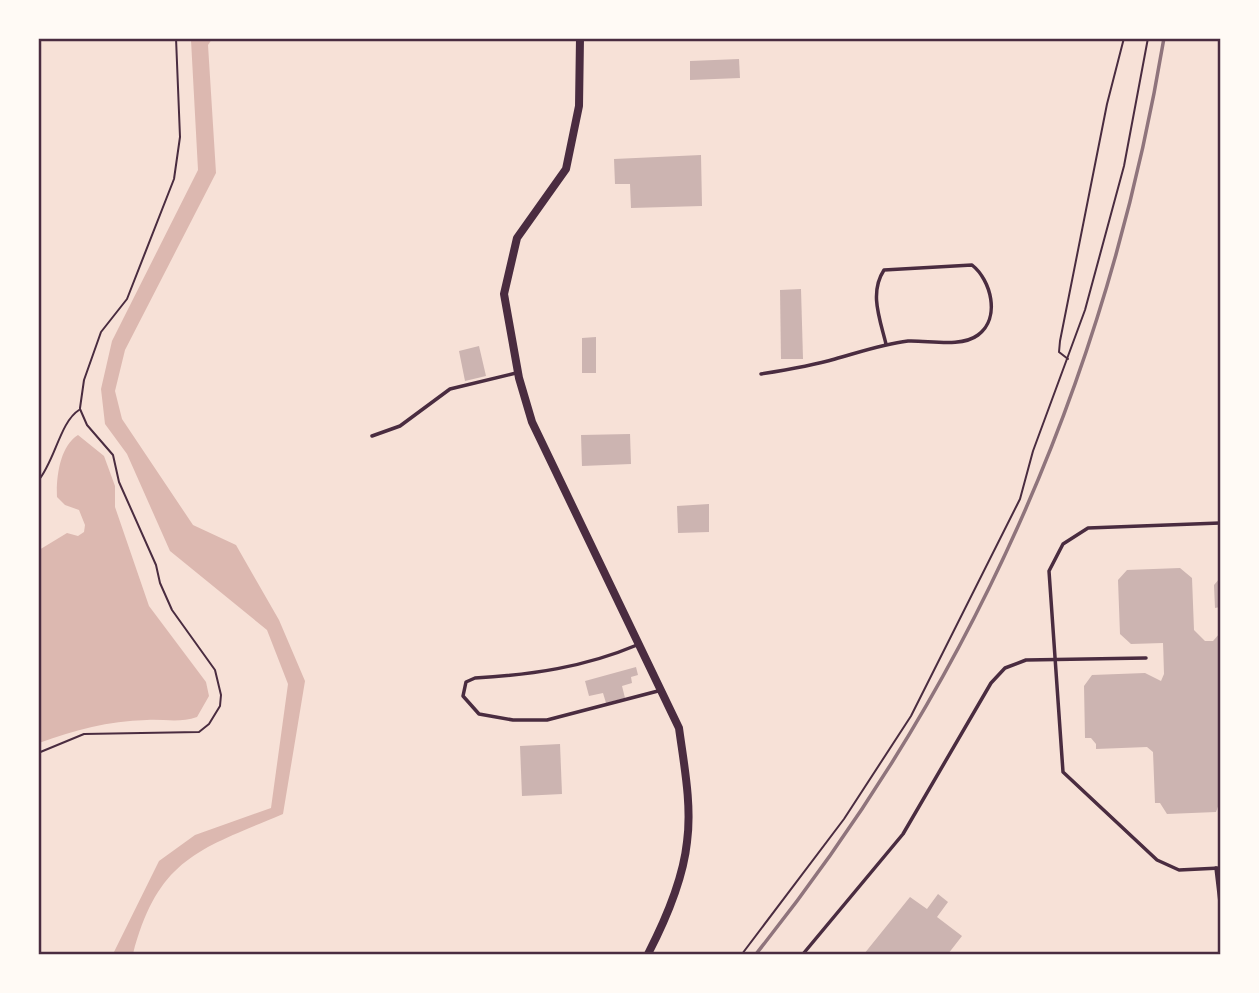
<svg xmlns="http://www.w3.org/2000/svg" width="1259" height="993" font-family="Poppins,sans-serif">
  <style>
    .water { fill: #dcb8b0 }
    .building { fill: #ccb4b1 }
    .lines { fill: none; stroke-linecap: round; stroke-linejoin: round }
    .path { stroke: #4a2c40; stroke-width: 2 }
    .service { stroke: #4a2c40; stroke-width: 3.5 }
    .tertiary { stroke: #4a2c40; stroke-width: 8 }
    .rail { stroke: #8f747c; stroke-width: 3.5 }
    .neatline { fill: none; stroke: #4a2c40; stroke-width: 2.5 }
  </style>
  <rect width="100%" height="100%" fill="#f7e1d7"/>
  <!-- water -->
  <g class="water">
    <path d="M212 39 208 45 216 173 125 350 115 391 122 419 193 525 236 545 279 620 305 681 283 814C200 849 158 858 133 954H113L159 861 195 835 271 808 288 684 267 630 170 551 127 454 105 424 101 389 112 341 198 170 191 40Z"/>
    <path d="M78 435 104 456 115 486V507L149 606 206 682 209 696 197 717C180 723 164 719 147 720 107 721 76 730 39 743V550L67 533 78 536 84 532 85 525 79 510 65 505 57 497C56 477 60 446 78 435Z"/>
  </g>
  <!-- building -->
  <g class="building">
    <path d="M739 59 740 78 690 80V61Z"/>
    <path d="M701 155 702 206 631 208 630 184H615L614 159Z"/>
    <path d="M801 289 803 359H781L780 290Z"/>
    <path d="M596 337V373H582V338Z"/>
    <path d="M479 346 486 376 465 381 459 351Z"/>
    <path d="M630 434 631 464 582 466 581 435Z"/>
    <path d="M709 504V532L678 533 677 506Z"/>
    <path d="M1180 568 1192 578 1194 630 1205 641H1213L1220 633V801L1216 812 1167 814 1160 803H1155L1153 752 1147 747 1096 749V744L1091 738H1085L1084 686 1092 675 1145 673 1161 681 1164 674 1163 643 1131 644 1120 634 1118 580 1127 570Z"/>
    <path d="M1220 578V607L1215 608 1214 585Z"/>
    <path d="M636 667 638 675 631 677 632 683 622 686 625 698 606 703 603 693 589 696 585 681Z"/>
    <path d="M560 744 562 794 522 796 520 746Z"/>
    <path d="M938 894 948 902 937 917 962 936 948 954H864L910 897 927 909Z"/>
  </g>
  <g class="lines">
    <!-- path -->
    <g class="path">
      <path d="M1068 359 1059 352 1060 341 1107 104 1124 38"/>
      <path d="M80 408 84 380 101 332 127 299 174 179 180 137 176 38"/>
      <path d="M38 481C55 461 60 422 79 410"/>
      <path d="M38 753 84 734 199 732 209 724 220 706 221 695 215 670 172 610 160 583 156 565 119 482 113 455 87 425 80 409"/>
      <path d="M742 954 844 819 911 716 1020 499 1033 451 1085 310 1124 166 1148 38"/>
    </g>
    <!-- service -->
    <g class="service">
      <path d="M761 374C786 370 811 366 835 359 860 352 883 344 908 341 928 340 961 348 978 335 1001 318 991 280 972 265L884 270C869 293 880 319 886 344"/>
      <path d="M372 436 400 426 450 389 516 373"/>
      <path d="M1220 523 1088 528 1063 544 1049 571 1063 772 1157 860 1179 870 1220 868"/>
      <path d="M637 645C585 667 531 675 475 678L466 682 463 696 479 714 513 720H547L658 691"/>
      <path d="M1216 868 1220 902"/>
      <path d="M803 954 903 834 991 683 1005 668 1026 660 1146 658"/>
    </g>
    <!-- tertiary -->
    <path class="tertiary" d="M580 38 579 106 566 169 517 238 504 294 519 378 532 422 679 728C684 765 692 805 687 842 683 880 665 921 648 954"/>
    <!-- rail -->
    <path class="rail" d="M756 954C972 684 1107 380 1164 38"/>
  </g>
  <!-- border -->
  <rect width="1259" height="993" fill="none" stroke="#fffaf5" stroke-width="80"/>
  <rect x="40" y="40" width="1179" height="913" class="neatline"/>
</svg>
